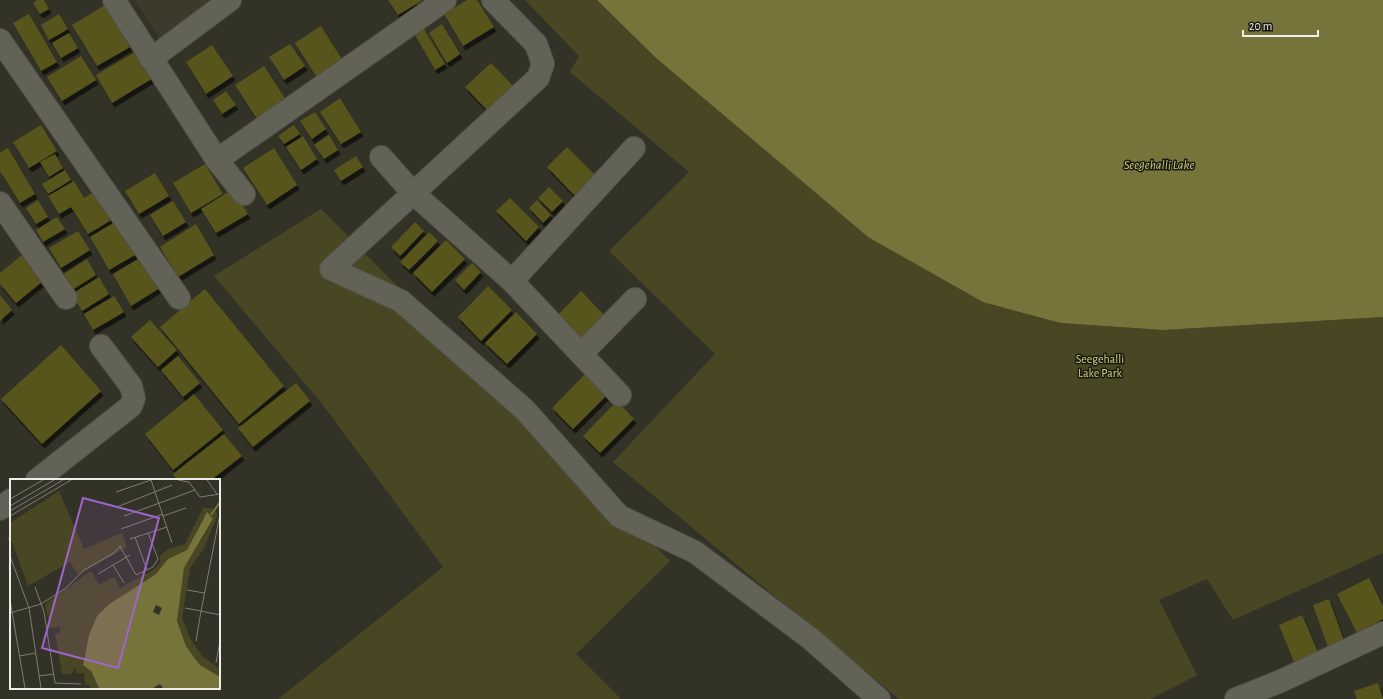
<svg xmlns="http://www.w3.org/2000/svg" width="1383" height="699" font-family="'Alegreya Sans',sans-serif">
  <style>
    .built { fill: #3c3b2b }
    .green { fill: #494723 }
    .water { fill: #76733b }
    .building { fill: #59551c; filter: url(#shadow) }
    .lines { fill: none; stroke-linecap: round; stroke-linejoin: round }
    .minor-casing { stroke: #515048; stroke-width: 24 }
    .minor { stroke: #626256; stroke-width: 22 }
    .labels { text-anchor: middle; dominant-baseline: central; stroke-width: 3; stroke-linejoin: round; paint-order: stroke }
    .park-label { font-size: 12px; fill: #d5d07b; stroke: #191914 }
    .water-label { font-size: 13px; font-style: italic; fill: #d0cc77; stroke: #191914 }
    .inset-river { fill: none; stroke: #76733b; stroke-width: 2 }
    .inset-road { fill: none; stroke: #7d7d74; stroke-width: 1 }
    .view { fill: #9e66cb; fill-opacity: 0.15; stroke: #9e66cb; stroke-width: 2 }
    .inset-edge { fill: none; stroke: #eeede7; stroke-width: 2 }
  </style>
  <defs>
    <filter id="shadow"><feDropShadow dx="2.5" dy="4.5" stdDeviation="0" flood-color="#0009"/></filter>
  </defs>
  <rect width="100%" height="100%" fill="#323227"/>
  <!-- built -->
  <path class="built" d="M135 0H213L160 39Z"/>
  <!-- green -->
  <g class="green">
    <path d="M525 0H597L656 58 868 237 1061 323 1162 330 1383 317V553L1233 620 1207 579 1159 600 1197 675 1151 699H899L613 462 715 354 609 251 689 172 570 72 579 56Z"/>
    <path d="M321 209 670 561 576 654 621 699H278L443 567 323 405 214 276Z"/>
  </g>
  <!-- water -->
  <path class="water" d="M597 0H1383V317L1163 330 1061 323 983 302 868 237 656 58Z"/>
  <!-- building -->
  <g class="building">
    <path d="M37 0H44L49 9 40 14 33 3Z"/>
    <path d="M388 0H421V1L398 15Z"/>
    <path d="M467 0H477L494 27 463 46 444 14Z"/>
    <path d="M105 5 130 47 97 66 72 25Z"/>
    <path d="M29 14 57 62 41 71 13 23Z"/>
    <path d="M59 14 68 29 49 40 41 25Z"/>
    <path d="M442 24 460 54 447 63 429 33Z"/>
    <path d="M321 26 343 61 317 78 295 43Z"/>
    <path d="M424 29 445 64 435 70 415 35Z"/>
    <path d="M69 33 78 48 61 58 52 43Z"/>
    <path d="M290 44 305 66 284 80 269 57Z"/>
    <path d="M212 45 233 76 206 94 186 62Z"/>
    <path d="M137 51 153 78 112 103 96 75Z"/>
    <path d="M81 56 96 80 62 101 47 77Z"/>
    <path d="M491 63 513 86 487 110 465 87Z"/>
    <path d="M264 66 288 103 259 122 235 85Z"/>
    <path d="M226 91 236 105 222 114 213 100Z"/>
    <path d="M340 98 361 132 341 144 320 112Z"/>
    <path d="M315 112 326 129 312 139 300 121Z"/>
    <path d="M41 125 57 151 29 168 13 142Z"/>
    <path d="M294 125 300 134 284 144 278 136Z"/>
    <path d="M329 135 338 150 324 159 314 145Z"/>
    <path d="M303 136 317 159 301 170 286 147Z"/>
    <path d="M567 147 595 175 575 196 547 167Z"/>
    <path d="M8 148 35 194 20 203 0 171V153Z"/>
    <path d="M274 148 297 185 267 205 243 168Z"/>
    <path d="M55 154 63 168 49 177 40 162Z"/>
    <path d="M356 156 363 167 341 181 334 170Z"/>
    <path d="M205 164 223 194 191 213 173 183Z"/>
    <path d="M65 170 71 180 48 194 42 184Z"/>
    <path d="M155 173 169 196 139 214 125 191Z"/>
    <path d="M74 181 84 198 96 191 113 219 88 234 71 207 59 214 48 196Z"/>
    <path d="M549 187 563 201 552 212 538 198Z"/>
    <path d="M233 189 248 214 216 233 201 209Z"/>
    <path d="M510 198 539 227 526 241 496 211Z"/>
    <path d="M38 200 48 217 36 224 26 208Z"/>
    <path d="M537 200 551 215 543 223 529 208Z"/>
    <path d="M173 201 186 222 163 236 150 215Z"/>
    <path d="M57 217 65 229 43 242 36 230Z"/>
    <path d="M120 219 140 252 109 270 90 237Z"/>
    <path d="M415 222 424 231 400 256 391 247Z"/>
    <path d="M196 224 214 255 178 277 160 247Z"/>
    <path d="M78 231 90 250 61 268 49 248Z"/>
    <path d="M429 232 438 241 409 270 400 262Z"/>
    <path d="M446 240 465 259 432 292 413 273Z"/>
    <path d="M27 251 48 277 16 303 0 284V273Z"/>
    <path d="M145 255 163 286 131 306 113 274Z"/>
    <path d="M87 259 96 275 72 290 62 275Z"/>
    <path d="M472 263 481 272 464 290 455 280Z"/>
    <path d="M99 277 109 294 82 311 72 294Z"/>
    <path d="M488 286 512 310 481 341 458 317Z"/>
    <path d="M205 289 284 386 239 424 160 327Z"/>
    <path d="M581 291 604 315 579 340 556 317Z"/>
    <path d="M0 295 12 310 0 321Z"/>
    <path d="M114 296 124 312 93 330 84 314Z"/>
    <path d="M516 312 537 334 507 364 485 343Z"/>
    <path d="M150 320 177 350 158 367 131 337Z"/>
    <path d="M61 345 101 391 42 444 1 399Z"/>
    <path d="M178 356 200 383 183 397 161 370Z"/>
    <path d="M588 371 609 393 573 429 552 408Z"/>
    <path d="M296 383 310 401 253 447 238 428Z"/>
    <path d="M194 394 223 430 173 470 145 434Z"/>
    <path d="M617 401 634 419 600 453 583 436Z"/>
    <path d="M224 434 242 456 211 480H177L173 474Z"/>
    <path d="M11 535V543L7 539Z"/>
    <path d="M1369 578 1383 606V619L1357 633 1337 594Z"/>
    <path d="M1329 599 1347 649 1331 655 1313 605Z"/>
    <path d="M1302 615 1321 659 1297 669 1279 625Z"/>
    <path d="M1378 683 1383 699H1357L1354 691Z"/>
  </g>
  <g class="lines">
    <!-- minor casing -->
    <g class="minor-casing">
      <g id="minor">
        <path d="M114 0 217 160 244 194"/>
        <path d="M493 0 536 44 543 64 538 78 331 269 401 301 525 410 619 516 695 552 811 639 879 699"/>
        <path d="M0 40 179 298"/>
        <path d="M151 59 230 0"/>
        <path d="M381 157 413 193 512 281 620 395"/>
        <path d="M217 160 445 0"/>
        <path d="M0 203 66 298"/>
        <path d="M512 281 634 148"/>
        <path d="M581 354 635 299"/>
        <path d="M37 480 131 406 134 398 131 386 101 346"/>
        <path d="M0 509 11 500"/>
        <path d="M1236 699 1281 681 1383 633"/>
      </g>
    </g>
    <!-- minor -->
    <use href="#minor" class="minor"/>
  </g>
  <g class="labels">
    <!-- park labels -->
    <g class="park-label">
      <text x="1100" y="359">Seegehalli<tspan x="1100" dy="14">Lake Park</tspan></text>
    </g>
    <!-- water labels -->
    <g class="water-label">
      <text x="1159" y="165">Seegehalli Lake</text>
    </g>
  </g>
  <!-- overview -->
  <g transform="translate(10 479)">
    <rect width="210" height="210" fill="#323227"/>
    <path d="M49 12 74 70 112 54 117 68 68 96 60 83 18 107 0 57V44ZM193 29H202L207 34V38L193 71 180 89 172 139 180 159 192 177 210 190V198L190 186 185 180 176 167 167 142 174 89 198 50 203 40 201 37 193 39 177 71 158 80 146 95 98 126 87 137 79 156 73 185 81 192 89 209H80V206L75 205 74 194H66L65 187 62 195H52L45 155 50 153V148L40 149 35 125 81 92 89 106 104 98 110 109 143 91 151 83 149 78 157 71 175 65Z" fill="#494723"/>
    <path d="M197 33 203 40 174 89 167 142 176 167 185 180 190 186 210 198V209H153L150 205 143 209H89L81 192 73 186 79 156 87 137 98 126 146 95 158 80 177 71ZM146 126 152 129 149 136 143 133Z" fill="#76733b" fill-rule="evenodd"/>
    <path class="inset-river" d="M201 36 210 23"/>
    <path class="inset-road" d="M141 1 162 64M168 1 179 3 190 18 210 15M197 1 207 15M106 13 141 1M0 20 33 1M0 27 44 1M107 28 162 6M0 32 53 1M210 35 191 132 210 136M0 37 61 1M114 37 185 11M153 37 176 29M111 50 153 35M125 58 137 91M120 60 157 48M0 77 19 129 31 209M103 86 114 104M88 95 120 76M25 108 34 133 45 204 71 205M177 111 194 114M0 121 15 209M175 129 191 132 186 162M0 134 31 125 56 109 74 91 104 74 110 67 126 96 143 88 148 80 138 54M10 177 25 174M206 184 210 162M29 197 44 195"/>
    <path class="view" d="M73 19 149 39 108 189 32 169Z"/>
    <rect width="210" height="210" class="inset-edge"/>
  </g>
  <!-- scale -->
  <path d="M1243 30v6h75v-6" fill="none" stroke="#eeede7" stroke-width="2"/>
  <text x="1249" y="30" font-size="12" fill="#eeede7" stroke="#191914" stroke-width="3" paint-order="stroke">20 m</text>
</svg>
